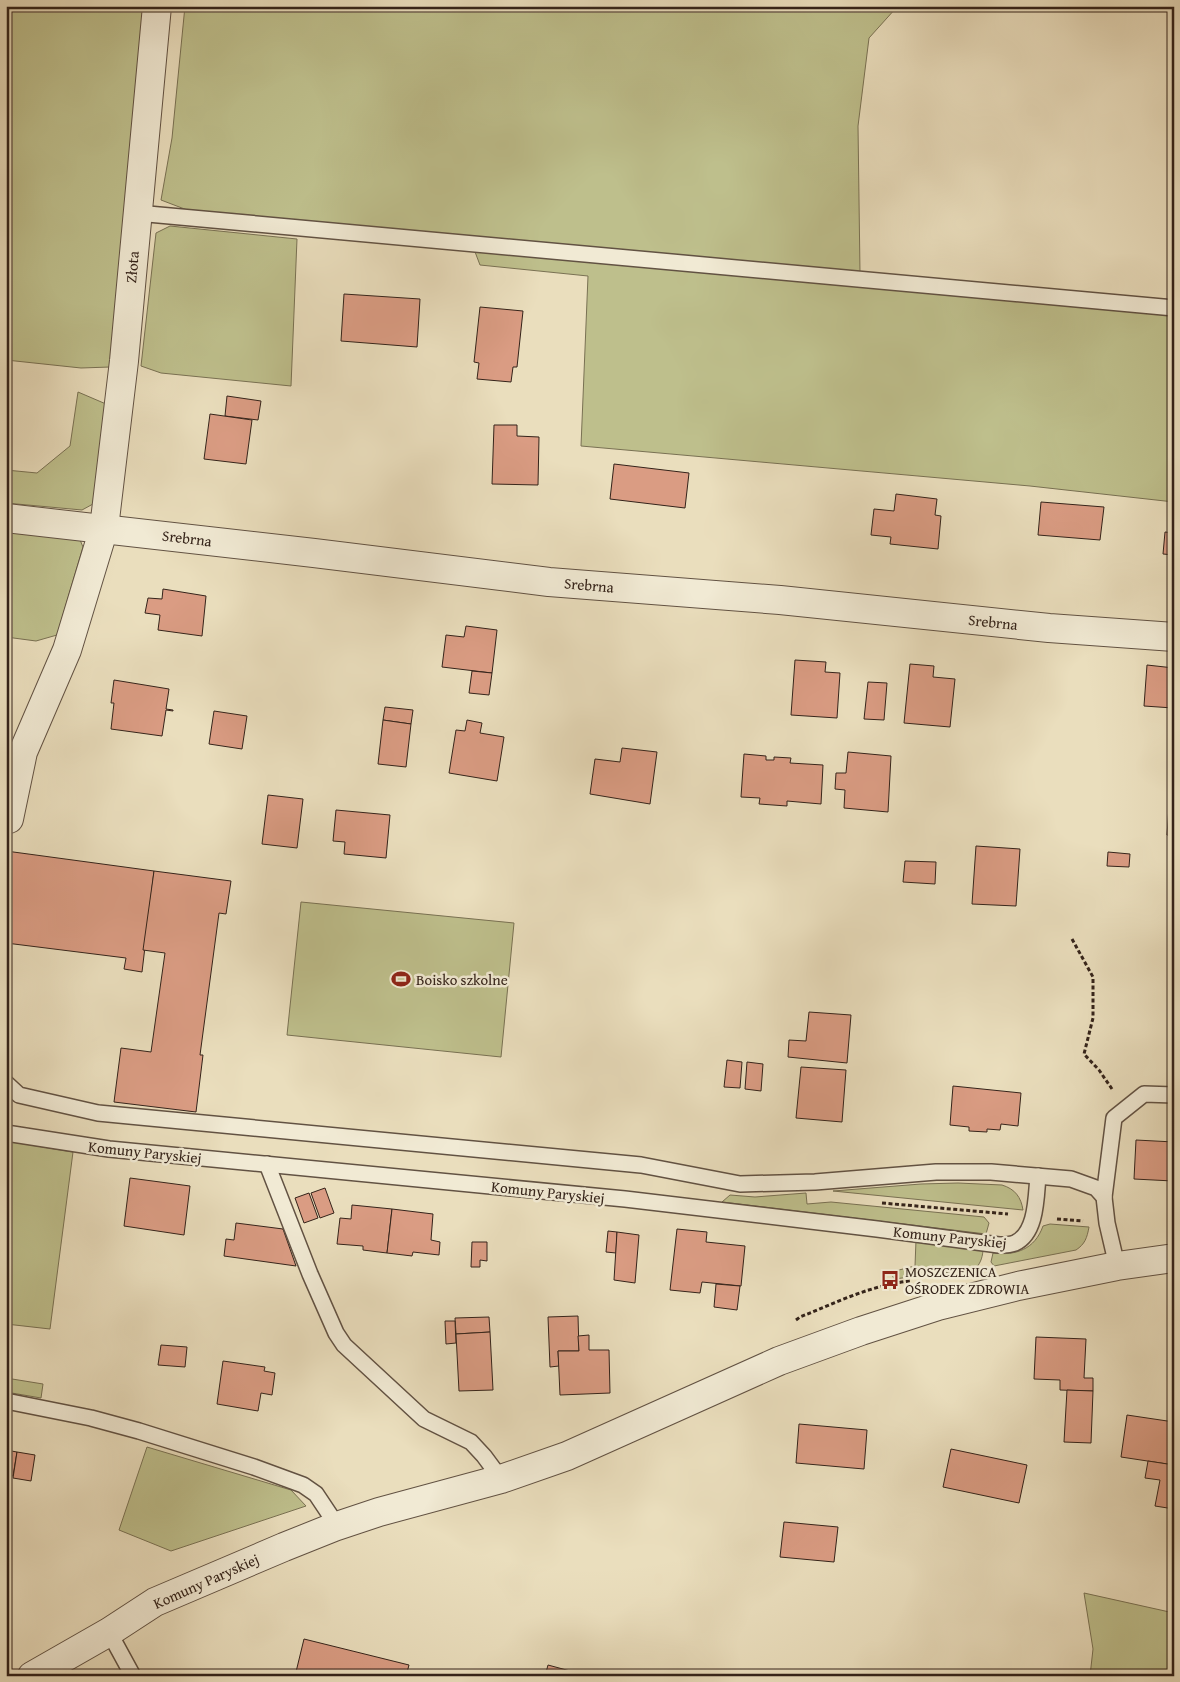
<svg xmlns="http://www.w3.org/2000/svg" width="1180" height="1682" font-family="'Gentium Book Plus',serif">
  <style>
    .green { fill: #bebf8c; stroke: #797153 }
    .building { fill: #da9c83; stroke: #34231a }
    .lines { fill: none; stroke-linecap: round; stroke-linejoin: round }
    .service-casing { stroke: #625243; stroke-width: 18 }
    .minor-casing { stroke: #625243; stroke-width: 30 }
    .tertiary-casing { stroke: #625243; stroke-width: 30 }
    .path { stroke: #34231a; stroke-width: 3; stroke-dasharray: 4 2.5; stroke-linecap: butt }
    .service { stroke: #f1ead4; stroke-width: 15 }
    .minor { stroke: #f1ead4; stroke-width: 28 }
    .tertiary { stroke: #f1ead4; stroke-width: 28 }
    .labels { text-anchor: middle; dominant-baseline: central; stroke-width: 5; stroke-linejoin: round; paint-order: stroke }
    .street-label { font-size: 15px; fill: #34231a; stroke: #f1ead4 }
    .poi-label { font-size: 15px; fill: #34231a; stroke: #f1ead4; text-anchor: start }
  </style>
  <rect width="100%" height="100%" fill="#eadebd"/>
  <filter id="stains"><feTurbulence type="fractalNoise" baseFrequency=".004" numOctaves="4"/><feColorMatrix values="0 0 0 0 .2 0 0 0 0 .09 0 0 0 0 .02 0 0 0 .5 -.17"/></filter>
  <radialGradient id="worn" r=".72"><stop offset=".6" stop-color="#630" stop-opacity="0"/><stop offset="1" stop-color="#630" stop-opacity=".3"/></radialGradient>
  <!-- green -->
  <g class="green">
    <path d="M6 6H148L110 367 81 368 6 360Z"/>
    <path d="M185 6H903L896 8 869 38 858 126 860 273 1174 300V502L1030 486 581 446 588 276 480 265 469 236 195 213 161 200 172 138Z"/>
    <path d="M170 226 297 239 291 386 161 373 141 366 156 233Z"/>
    <path d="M78 392 106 404 93 504 82 510 6 503V470L37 473 70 446Z"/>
    <path d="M6 528 78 535 83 547 57 635 36 641 6 637Z"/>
    <path d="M301 902 514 923 501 1057 287 1035Z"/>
    <path d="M6 1141 73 1152 50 1329 6 1324Z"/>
    <path d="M958 1183 1002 1185C1015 1189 1021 1197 1023 1210L833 1191 921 1184Z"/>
    <path d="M806 1193 807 1204 831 1202 984 1217 989 1223 986 1234 722 1202 730 1195 755 1197Z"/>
    <path d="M1050 1224 1089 1227C1087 1238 1085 1244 1076 1250L994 1266 991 1262 993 1253C1016 1256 1035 1249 1043 1226Z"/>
    <path d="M918 1238 983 1251C982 1259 980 1264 975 1269L894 1279 891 1272 915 1266 916 1240Z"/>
    <path d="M6 1378 43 1384 41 1398 6 1392Z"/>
    <path d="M147 1447 291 1490 306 1506 171 1551 119 1530Z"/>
    <path d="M1084 1593 1174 1613V1676H1090L1093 1649Z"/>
  </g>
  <!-- building -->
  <g class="building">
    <path d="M344 294 420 299 417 347 341 341Z"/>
    <path d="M480 307 523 311 517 367H513L511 382 477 379 479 363 474 362Z"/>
    <path d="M227 396 261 401 258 420 225 416Z"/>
    <path d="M210 414 252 420 246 464 204 459Z"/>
    <path d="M494 425H517V436L539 437 538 485 492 484Z"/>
    <path d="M614 464 689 473 685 508 610 499Z"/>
    <path d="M896 494 937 499 935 515 941 516 938 549 890 544 891 537 871 535 874 509 894 511Z"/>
    <path d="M1041 502 1104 507 1100 540 1038 535Z"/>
    <path d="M1165 532 1174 533V555L1163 554Z"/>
    <path d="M163 589 206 596 202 636 158 630 160 615 145 613 148 598 162 599Z"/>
    <path d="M466 626 497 630 492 673 442 667 446 635 464 637Z"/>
    <path d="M795 660 826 662 825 672 840 673 837 718 791 715Z"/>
    <path d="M910 664 934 666 933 677 955 679 950 727 904 723Z"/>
    <path d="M1147 665 1174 668 1173 708 1144 706Z"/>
    <path d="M472 671 492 673 489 695 469 693Z"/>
    <path d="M114 680 169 689 166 709 173 710V711L166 710 162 736 111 729 114 703H111Z"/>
    <path d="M868 682 887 683 884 720 864 719Z"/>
    <path d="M385 707 413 710 411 724 383 720Z"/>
    <path d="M214 711 247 716 242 749 209 744Z"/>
    <path d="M383 720 411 724 406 767 378 764Z"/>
    <path d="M467 720 482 723 480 733 504 737 497 781 449 773 456 730 465 731Z"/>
    <path d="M622 748 657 752 650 804 590 794 595 759 620 762Z"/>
    <path d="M848 752 891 756 888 812 844 808 845 790 835 789 836 773H846Z"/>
    <path d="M744 754 766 756V760H774V757L791 758 790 763 823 765 821 804 787 801V806L759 804 760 798 741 797Z"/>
    <path d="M1170 792H1174V836L1167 835Z"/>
    <path d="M268 795 303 799 297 848 262 844Z"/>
    <path d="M336 810 390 815 386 858 344 854 345 842 333 841Z"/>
    <path d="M976 846 1020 849 1016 906 972 904Z"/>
    <path d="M6 851 154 871 142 972 124 969 126 958 6 943Z"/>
    <path d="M1108 852 1130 854 1129 867 1107 866Z"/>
    <path d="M905 861 936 862 935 884 903 882Z"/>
    <path d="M1174 869V915H1170Z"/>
    <path d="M154 871 231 881 226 914 219 913 200 1055H203L196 1112 114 1102 121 1048 151 1052 165 953 143 950Z"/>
    <path d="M809 1012 851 1015 847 1063 788 1057 789 1040 806 1041Z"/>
    <path d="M727 1060 742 1062 740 1088 724 1087Z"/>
    <path d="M747 1062 763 1064 761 1091 745 1089Z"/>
    <path d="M801 1067 846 1070 842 1122 796 1118Z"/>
    <path d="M953 1086 1021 1093 1018 1126 1001 1124 1000 1130 987 1129V1132L969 1131V1127L950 1125Z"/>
    <path d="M1136 1140 1174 1142 1173 1181 1134 1179Z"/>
    <path d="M130 1178 190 1186 184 1235 124 1226Z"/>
    <path d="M325 1188 334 1213 320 1218 311 1193Z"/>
    <path d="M309 1193 318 1218 304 1223 295 1198Z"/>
    <path d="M352 1205 392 1209 387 1253 363 1250V1246L337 1244 340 1218 351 1219Z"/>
    <path d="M392 1209 433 1214 431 1240 440 1242 439 1255 413 1252 412 1256 387 1253Z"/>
    <path d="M236 1223 283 1229 296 1266 224 1256 226 1239 234 1240Z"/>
    <path d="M677 1229 707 1232 706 1242 745 1246 741 1286 702 1282 700 1293 670 1290Z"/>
    <path d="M608 1231 617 1232 616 1253 606 1252Z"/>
    <path d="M617 1232 639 1235 635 1283 614 1280Z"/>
    <path d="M472 1242H487V1261L480 1260V1267H471Z"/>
    <path d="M716 1284 740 1286 737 1310 714 1307Z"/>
    <path d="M578 1316 579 1351H558L559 1366 550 1367 548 1317Z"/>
    <path d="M489 1317 490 1332 456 1334 455 1318Z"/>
    <path d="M445 1321H455L456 1343 446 1344Z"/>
    <path d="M490 1332 493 1390 459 1391 456 1334Z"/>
    <path d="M589 1335V1350H609L610 1393 560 1395 558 1351H579L578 1336Z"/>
    <path d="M1036 1337 1086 1339 1084 1378H1093V1391L1060 1390V1380L1034 1379Z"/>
    <path d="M161 1345 187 1347 185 1367 158 1365Z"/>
    <path d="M223 1361 265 1367 264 1371 275 1373 272 1395 261 1393 258 1411 217 1404Z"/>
    <path d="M1067 1390 1093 1391 1091 1443 1064 1442Z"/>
    <path d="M1127 1415 1174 1422V1465L1121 1457Z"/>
    <path d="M799 1424 867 1430 864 1469 796 1463Z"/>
    <path d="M951 1449 1027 1465 1019 1503 943 1487Z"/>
    <path d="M6 1450 17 1452 13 1476H6Z"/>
    <path d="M17 1452 35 1455 31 1481 13 1478Z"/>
    <path d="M1148 1461 1174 1465V1509L1155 1506 1160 1480 1145 1478Z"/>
    <path d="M784 1522 838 1527 834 1562 780 1557Z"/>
    <path d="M304 1639 409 1665 406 1676H295Z"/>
    <path d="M548 1665 585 1675V1676H545Z"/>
  </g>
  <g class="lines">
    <!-- service casing -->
    <g class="service-casing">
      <g id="service">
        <path d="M137 213 1174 308"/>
        <path d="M6 1083 19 1095 98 1113 641 1165 740 1184 815 1182 936 1172H991L1071 1179 1096 1188 1104 1197 1107 1223 1117 1266"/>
        <path d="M6 1133 109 1149 625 1199 877 1229 999 1245C1004 1245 1010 1245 1015 1243 1037 1233 1036 1196 1038 1176"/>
        <path d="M267 1164 310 1274 336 1333 344 1345 424 1419 471 1442 484 1456 501 1479"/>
        <path d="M1104 1197 1114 1118 1144 1094 1174 1095"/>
        <path d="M6 1401 91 1418 139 1431 254 1467 303 1485 316 1494 330 1515 334 1527"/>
        <path d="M109 1632 133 1676"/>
      </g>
    </g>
    <!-- minor casing -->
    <g class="minor-casing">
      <g id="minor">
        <path d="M6 518 314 553 549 582 780 600 1049 628 1174 637"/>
        <path d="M9 819 23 752 67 650 104 528 124 361 157 6"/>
      </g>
    </g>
    <!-- tertiary casing -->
    <g class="tertiary-casing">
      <path id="tertiary" d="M32 1676 109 1632 155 1602 284 1547 334 1527 379 1512 501 1479 567 1456 779 1361 861 1331 938 1306 1018 1286 1117 1266 1174 1258"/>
    </g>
    <!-- path -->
    <g class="path">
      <path d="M1072 939 1093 977V1018L1084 1054 1099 1070 1112 1089"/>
      <path d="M882 1203 1008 1214"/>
      <path d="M1057 1219 1083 1221"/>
      <path d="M796 1320 800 1317C835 1303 871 1285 910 1281"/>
    </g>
    <!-- service -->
    <use href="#service" class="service"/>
    <!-- minor -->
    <use href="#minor" class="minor"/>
    <!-- tertiary -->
    <use href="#tertiary" class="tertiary"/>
  </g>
  <!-- icons -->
  <defs>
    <g id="stadium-bare" transform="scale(1.5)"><path d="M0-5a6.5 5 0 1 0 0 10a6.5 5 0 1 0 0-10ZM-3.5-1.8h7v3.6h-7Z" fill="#8f2418" stroke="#f1ead4" stroke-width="2.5" paint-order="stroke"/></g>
    <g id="bus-bare" transform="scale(1.5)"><path d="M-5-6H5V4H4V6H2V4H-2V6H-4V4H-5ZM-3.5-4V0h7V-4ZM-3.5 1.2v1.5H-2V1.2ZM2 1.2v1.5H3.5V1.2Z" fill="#8f2418" stroke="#f1ead4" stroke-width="2.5" paint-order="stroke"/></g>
  </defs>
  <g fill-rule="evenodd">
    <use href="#stadium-bare" x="401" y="979"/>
    <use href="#bus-bare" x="890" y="1280"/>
  </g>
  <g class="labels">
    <!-- street labels -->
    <g class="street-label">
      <text transform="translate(132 267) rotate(-85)">Złota</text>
      <text transform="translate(187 538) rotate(7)">Srebrna</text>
      <text transform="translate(589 585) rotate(5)">Srebrna</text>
      <text transform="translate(993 622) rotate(6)">Srebrna</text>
      <text transform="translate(145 1152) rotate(6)">Komuny Paryskiej</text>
      <text transform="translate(548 1192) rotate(6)">Komuny Paryskiej</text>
      <text transform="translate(950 1237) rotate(6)">Komuny Paryskiej</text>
      <text transform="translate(206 1581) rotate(-24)">Komuny Paryskiej</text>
    </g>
    <!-- poi labels -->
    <g class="poi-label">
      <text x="416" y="979">Boisko szkolne</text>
      <text x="905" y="1271">MOSZCZENICA<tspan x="905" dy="17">OŚRODEK ZDROWIA</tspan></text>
    </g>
  </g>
  <!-- margin -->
  <rect width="1180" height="1682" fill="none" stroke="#eadebd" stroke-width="25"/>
  <rect x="8" y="8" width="1165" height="1667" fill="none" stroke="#34231a" stroke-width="2.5"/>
  <rect x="12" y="12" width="1155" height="1657" fill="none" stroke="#34231a"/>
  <rect width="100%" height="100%" filter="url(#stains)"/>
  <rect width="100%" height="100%" fill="url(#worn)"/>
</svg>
